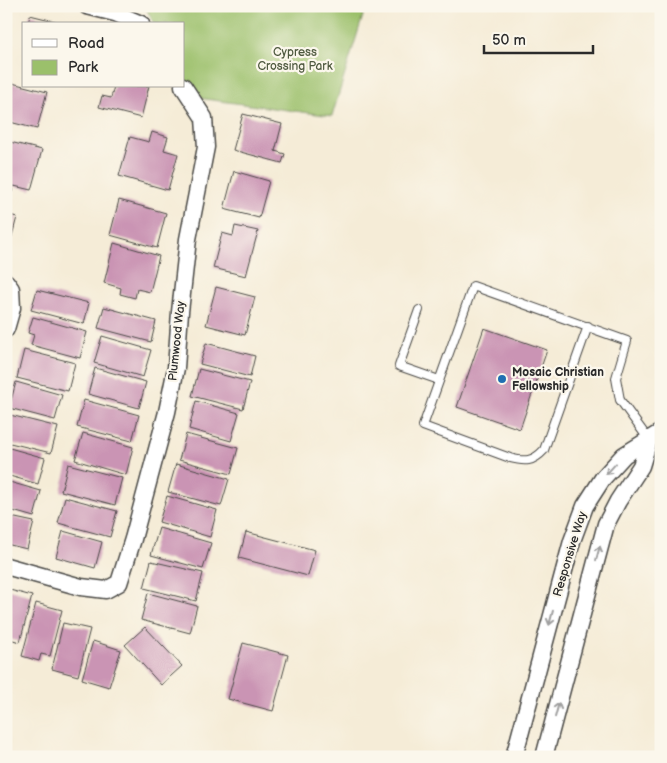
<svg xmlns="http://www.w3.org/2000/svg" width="667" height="763" font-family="'Balsamiq Sans',sans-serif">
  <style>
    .green { fill: #9bc06b; stroke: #63764b }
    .building { fill: #ca94b4 }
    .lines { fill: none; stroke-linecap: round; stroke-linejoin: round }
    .service-casing { stroke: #494845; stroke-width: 10 }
    .minor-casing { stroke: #494845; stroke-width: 19 }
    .service { stroke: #fff; stroke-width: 8 }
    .minor { stroke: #fff; stroke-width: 16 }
    .oneway { stroke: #a0a0a0 }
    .poi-dot { fill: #1f6fb2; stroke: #fbf7ec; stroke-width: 2 }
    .labels { text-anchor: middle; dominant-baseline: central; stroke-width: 4.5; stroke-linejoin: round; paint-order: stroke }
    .park-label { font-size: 12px; fill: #4d583e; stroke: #fbf7ec }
    .street-label { font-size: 12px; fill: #2b2b2b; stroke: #fbf7ec }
    .poi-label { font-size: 12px; font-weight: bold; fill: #2b2b2b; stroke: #fbf7ec; text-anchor: start }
  </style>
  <rect width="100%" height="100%" fill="#fbf7ec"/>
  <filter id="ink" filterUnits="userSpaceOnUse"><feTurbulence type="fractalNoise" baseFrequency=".02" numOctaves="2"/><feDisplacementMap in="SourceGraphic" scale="10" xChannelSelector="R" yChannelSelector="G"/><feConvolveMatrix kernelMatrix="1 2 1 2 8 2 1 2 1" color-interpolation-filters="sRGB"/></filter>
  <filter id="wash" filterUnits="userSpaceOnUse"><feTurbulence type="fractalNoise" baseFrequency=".0096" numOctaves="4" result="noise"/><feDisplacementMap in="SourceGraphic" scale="20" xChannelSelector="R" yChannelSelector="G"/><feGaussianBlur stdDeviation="1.12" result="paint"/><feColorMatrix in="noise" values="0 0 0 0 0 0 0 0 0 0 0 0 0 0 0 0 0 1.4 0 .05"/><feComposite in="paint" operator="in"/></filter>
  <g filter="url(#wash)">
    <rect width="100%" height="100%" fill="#f5ecd7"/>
    <!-- green -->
    <path class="green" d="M145 6H366L332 116 190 97 184 85V24H154Z"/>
    <g id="blocks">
      <!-- building -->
      <g class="building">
        <path d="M30 15 62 23V24H28Z"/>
        <path d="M12 83 47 92 37 129 6 121V105Z"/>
        <path d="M114 86H149L141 118 99 107 102 96 111 98Z"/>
        <path d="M243 114 282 124 275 151 285 154 282 163 233 150Z"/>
        <path d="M152 132 168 137 164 150 178 154 168 190 119 176 130 137 149 142Z"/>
        <path d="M6 141 42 150 31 190 14 186 12 192 6 191Z"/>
        <path d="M234 171 269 181 259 218 224 209Z"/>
        <path d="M119 200 166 213 157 248 110 235Z"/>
        <path d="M6 214 17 217 7 255H6Z"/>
        <path d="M235 226 258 231 246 276 213 268 222 233 233 236Z"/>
        <path d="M114 243 159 256 150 292 137 289 135 298 120 294 121 288 104 283Z"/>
        <path d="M216 287 255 297 245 335 206 325Z"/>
        <path d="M37 290 89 303 84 324 31 310Z"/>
        <path d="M104 307 156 321 151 342 98 328Z"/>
        <path d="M33 317 87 332 80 358 31 345 34 335 28 333Z"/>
        <path d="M484 328 547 350 520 429 457 407Z"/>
        <path d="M102 336 151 350 143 377 94 363Z"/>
        <path d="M206 343 255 356 250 377 200 364Z"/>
        <path d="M24 350 75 363 68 391 17 378Z"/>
        <path d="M95 368 146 382 139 408 88 394Z"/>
        <path d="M199 369 250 382 243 409 192 396Z"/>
        <path d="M16 382 62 395 55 420 9 408Z"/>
        <path d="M84 400 139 415 132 441 77 427Z"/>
        <path d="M196 401 239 413 231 441 189 429Z"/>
        <path d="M10 415 58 427 51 453 6 442V430Z"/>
        <path d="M83 433 133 447 126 475 75 460Z"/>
        <path d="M186 434 238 448 231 474 179 460Z"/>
        <path d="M6 447 45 458 38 484 6 475Z"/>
        <path d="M68 464 122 478 115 505 61 491Z"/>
        <path d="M176 464 229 479 221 506 168 492Z"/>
        <path d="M6 481 41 491 34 517 6 509Z"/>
        <path d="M167 496 217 510 210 537 159 522Z"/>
        <path d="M65 497 117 511 110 537 58 523Z"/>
        <path d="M6 516 34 522 27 549 6 544Z"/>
        <path d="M159 528 211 543 203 569 151 555Z"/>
        <path d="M63 531 102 542 95 568 56 557Z"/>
        <path d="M246 532 315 550 308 576 239 558Z"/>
        <path d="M151 561 203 573 196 601 144 588Z"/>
        <path d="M6 589 32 596 20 642 6 638Z"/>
        <path d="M148 593 197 606 190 633 141 620Z"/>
        <path d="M36 603 62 610 50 656 41 654 39 661 22 656Z"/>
        <path d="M63 623 90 629 78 676 52 669Z"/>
        <path d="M145 627 182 666 161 685 125 645Z"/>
        <path d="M93 641 121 650 109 687 82 679Z"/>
        <path d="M243 643 288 655 273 711 228 699Z"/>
      </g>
    </g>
  </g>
  <g filter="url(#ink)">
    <use href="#blocks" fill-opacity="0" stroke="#494845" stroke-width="1"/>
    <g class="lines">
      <!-- service casing -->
      <g class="service-casing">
        <g id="service">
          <path d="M419 310 399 366 439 380"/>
          <path d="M588 326 544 450C533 462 525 462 510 458L423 426 473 286 627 341 616 378 620 400 649 440"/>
        </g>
      </g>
      <!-- minor casing -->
      <g class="minor-casing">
        <g id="minor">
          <path d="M87 6 115 13 141 24"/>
          <path d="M6 282 11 289 12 308 6 329"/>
          <path d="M6 566 81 587 106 590 119 583 133 539 167 412 176 368 180 312 188 239 206 147 204 118 183 86"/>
          <path d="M514 757 572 541 585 506 603 478 624 455 661 432"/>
          <path d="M544 757 606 524 618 501 641 466 649 440"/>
        </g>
      </g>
      <!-- service -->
      <use href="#service" class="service"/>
      <!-- minor -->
      <use href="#minor" class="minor"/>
    </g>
    <!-- one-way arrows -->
    <defs><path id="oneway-shaft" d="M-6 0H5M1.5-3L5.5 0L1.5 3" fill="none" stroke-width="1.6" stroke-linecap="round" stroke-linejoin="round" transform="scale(1.25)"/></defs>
    <g class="oneway">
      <use href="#oneway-shaft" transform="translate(611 469) rotate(132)"/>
      <use href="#oneway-shaft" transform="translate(598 553) rotate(-75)"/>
      <use href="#oneway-shaft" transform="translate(551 618) rotate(105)"/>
      <use href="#oneway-shaft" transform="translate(557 710) rotate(-75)"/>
    </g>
  </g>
  <!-- markers -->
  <circle class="poi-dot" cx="502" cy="379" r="5"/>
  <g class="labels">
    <!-- park labels -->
    <g class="park-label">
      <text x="295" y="52">Cypress<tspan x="295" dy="14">Crossing Park</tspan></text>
    </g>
    <!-- street labels -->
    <g class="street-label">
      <text transform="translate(177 341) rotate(-84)">Plumwood Way</text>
      <text transform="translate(570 554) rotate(-73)">Responsive Way</text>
    </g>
    <!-- poi labels -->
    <g class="poi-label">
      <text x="512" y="372">Mosaic Christian<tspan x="512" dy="14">Fellowship</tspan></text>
    </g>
  </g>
  <!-- margin -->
  <rect width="667" height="763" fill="none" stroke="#fbf7ec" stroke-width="25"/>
  <!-- legend -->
  <rect x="22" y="22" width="162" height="65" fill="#fbf7ec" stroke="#a8a59f"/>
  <rect x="32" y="39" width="25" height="8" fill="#ffffff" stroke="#a8a59f"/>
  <text x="68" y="48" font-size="15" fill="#2b2b2b">Road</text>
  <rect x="32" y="60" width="25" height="15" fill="#9bc06b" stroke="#a8a59f"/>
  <text x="68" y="72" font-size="15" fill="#2b2b2b">Park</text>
  <!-- scale -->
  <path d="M484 45v8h109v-8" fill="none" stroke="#2b2b2b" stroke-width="2.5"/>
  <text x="492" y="45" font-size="15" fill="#2b2b2b" stroke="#fbf7ec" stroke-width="4" paint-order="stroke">50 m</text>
</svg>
